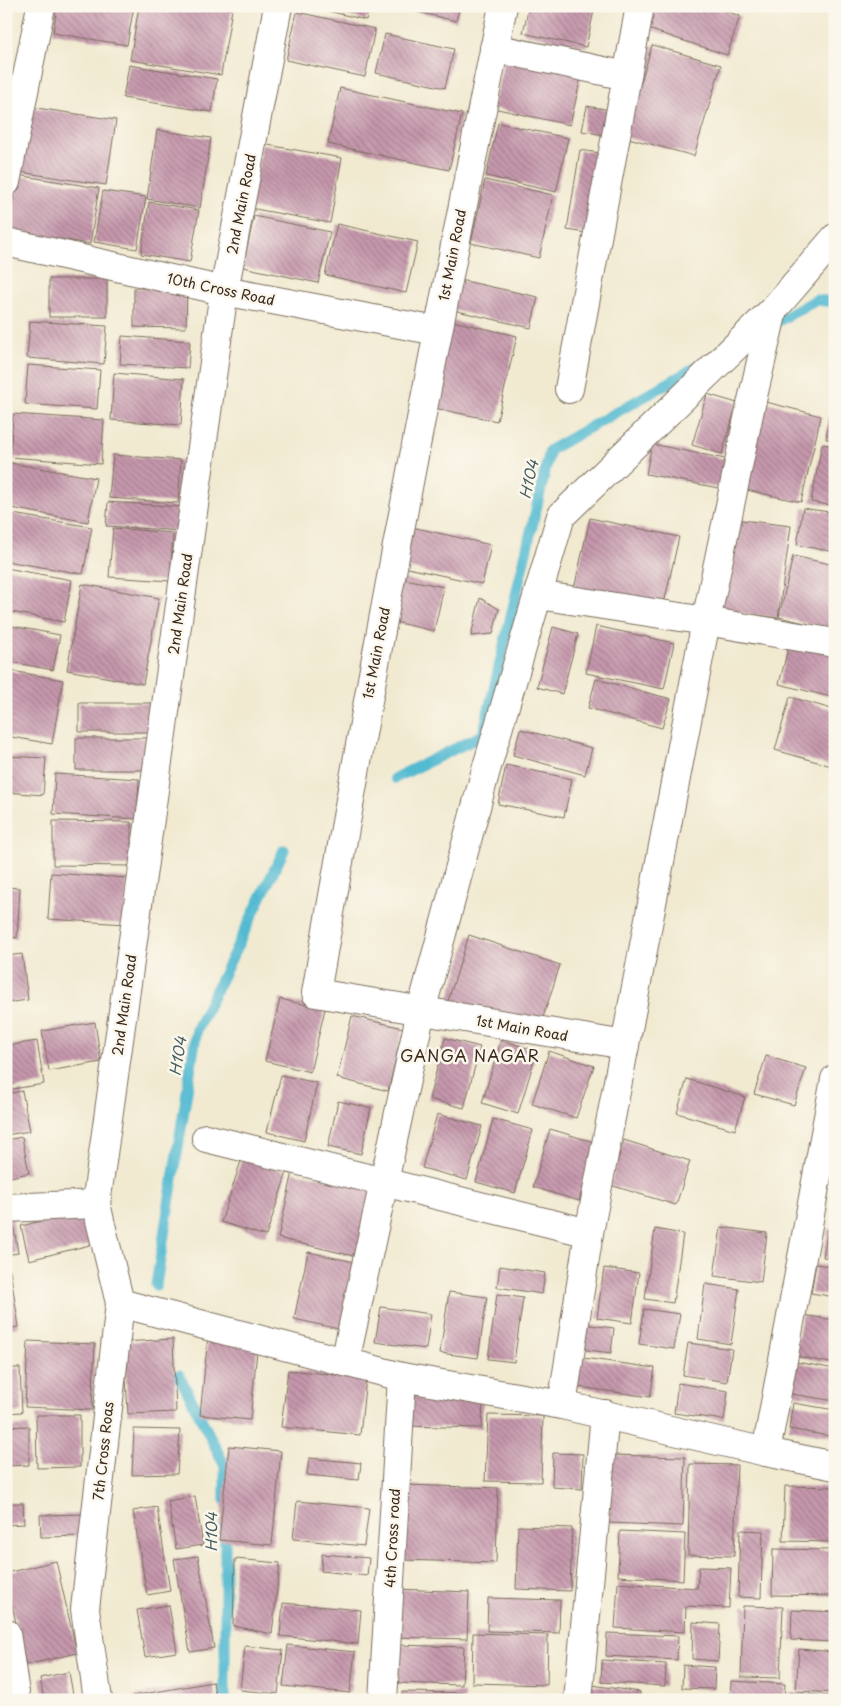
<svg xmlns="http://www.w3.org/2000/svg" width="841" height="1706" font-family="'Playpen Sans',sans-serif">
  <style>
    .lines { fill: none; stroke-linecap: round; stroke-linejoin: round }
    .stream { stroke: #53bad1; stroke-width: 11 }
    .building { fill: url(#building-back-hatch) }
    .street-casing { stroke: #7b6d5d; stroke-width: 30 }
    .street { stroke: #fff; stroke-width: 28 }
    .labels { text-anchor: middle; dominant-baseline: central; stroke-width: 5; stroke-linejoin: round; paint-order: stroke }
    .street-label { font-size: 14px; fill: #3b2a1e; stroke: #fbf7ec }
    .water-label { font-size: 15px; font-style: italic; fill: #435c5d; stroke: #fbf7ec }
    .quarter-label { font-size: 16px; letter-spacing: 1px; fill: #3b2a1e; stroke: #fbf7ec }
  </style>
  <defs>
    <pattern id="building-back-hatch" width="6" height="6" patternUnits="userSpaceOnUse" patternTransform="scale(1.25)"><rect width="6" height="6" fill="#c698ad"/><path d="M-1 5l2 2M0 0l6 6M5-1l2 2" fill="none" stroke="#a27c8c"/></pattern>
  </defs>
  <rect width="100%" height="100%" fill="#fbf7ec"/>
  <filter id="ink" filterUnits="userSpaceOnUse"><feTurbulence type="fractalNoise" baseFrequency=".02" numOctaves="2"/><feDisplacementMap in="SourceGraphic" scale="10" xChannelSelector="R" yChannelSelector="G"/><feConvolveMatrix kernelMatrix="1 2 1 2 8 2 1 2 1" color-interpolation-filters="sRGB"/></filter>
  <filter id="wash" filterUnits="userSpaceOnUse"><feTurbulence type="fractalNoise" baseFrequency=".0096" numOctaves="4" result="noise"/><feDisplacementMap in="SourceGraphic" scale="20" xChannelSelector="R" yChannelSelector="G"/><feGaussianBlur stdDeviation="1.12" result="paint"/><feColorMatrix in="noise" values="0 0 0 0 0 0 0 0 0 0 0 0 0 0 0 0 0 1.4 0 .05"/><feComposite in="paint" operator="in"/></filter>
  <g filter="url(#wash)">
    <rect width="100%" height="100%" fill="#f1ead1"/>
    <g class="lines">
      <!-- stream -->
      <g class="stream">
        <path d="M773 324 816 300 835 302"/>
        <path d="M395 778 483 735 550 450 705 362"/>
        <path d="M156 1285 197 1029 284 850"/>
        <path d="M179 1375 225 1466V1500"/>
        <path d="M225 1700V1526"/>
      </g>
    </g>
    <g id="blocks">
      <!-- building -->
      <g class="building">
        <path d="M57 6H134L127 45 53 33Z"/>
        <path d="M139 6H217L232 9 221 75 130 60Z"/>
        <path d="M307 6H369L366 20Z"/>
        <path d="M393 6H460L456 21Z"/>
        <path d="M529 6H595L586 47 523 33Z"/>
        <path d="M655 6H711L740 16 727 55 648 29Z"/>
        <path d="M297 12 375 29 365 77 286 60Z"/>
        <path d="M385 34 454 49 445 88 376 73Z"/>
        <path d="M652 45 721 65 694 156 625 137Z"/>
        <path d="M505 56 582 73 570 125 493 108Z"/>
        <path d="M129 65 217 79 212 112 123 98Z"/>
        <path d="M340 88 462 114 449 170 328 144Z"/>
        <path d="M587 106 616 111 610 136 582 131Z"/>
        <path d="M30 107 116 120 106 185 20 172Z"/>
        <path d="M498 123 568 138 556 192 486 176Z"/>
        <path d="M157 130 211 138 200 208 147 199Z"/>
        <path d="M262 144 342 158 330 223 250 208Z"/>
        <path d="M580 150 606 154 593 234 567 230Z"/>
        <path d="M17 175 99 188 90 244 8 231Z"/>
        <path d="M485 180 553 195 539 258 471 243Z"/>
        <path d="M103 191 146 197 137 249 94 242Z"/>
        <path d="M149 202 199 210 190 262 141 254Z"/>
        <path d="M254 216 330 232 318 283 243 267Z"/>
        <path d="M337 224 418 242 406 293 325 275Z"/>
        <rect x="49" y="279" width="58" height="38"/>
        <path d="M460 280 538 297 531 328 453 310Z"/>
        <path d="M134 288 187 289 186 328 134 327Z"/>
        <path d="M448 320 517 336 497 421 429 407Z"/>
        <path d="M30 321 107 326 104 364 27 358Z"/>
        <path d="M122 336 190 341 188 368 120 364Z"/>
        <path d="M28 365 100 370 97 409 25 404Z"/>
        <path d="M114 373 184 379 181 425 111 420Z"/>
        <path d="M707 394 737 403 722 454 692 445Z"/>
        <path d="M758 400 821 416 801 502 737 488Z"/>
        <path d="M831 403H835V440L826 439Z"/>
        <path d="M13 414 104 420 101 464 10 457Z"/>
        <path d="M652 444 730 460 724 489 646 474Z"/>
        <path d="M822 444 835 446V506L811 502Z"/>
        <path d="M113 455 181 460 178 503 109 498Z"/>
        <path d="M10 463 96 478 88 522 6 507V485Z"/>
        <path d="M108 502 183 507 181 531 106 526Z"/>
        <path d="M803 508 835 513V552L797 545Z"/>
        <path d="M6 513 92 527 83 574 6 561Z"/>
        <path d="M590 518 679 537 663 608 574 589Z"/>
        <path d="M733 519 791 526 778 618 720 610Z"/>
        <path d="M412 527 491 545 482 584 403 567Z"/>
        <path d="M113 528 173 533 170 581 109 577Z"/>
        <path d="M793 556 835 565V630L779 617Z"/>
        <path d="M6 568 72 580 64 622 6 611Z"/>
        <path d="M400 578 444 587 434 631 390 621Z"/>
        <path d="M82 584 159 598 143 684 67 670Z"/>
        <path d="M480 598 499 609 493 634 471 636Z"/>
        <path d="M6 625 60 635 53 670 6 661Z"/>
        <path d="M596 626 674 643 664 689 586 673Z"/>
        <path d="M553 627 578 634 562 694 537 687Z"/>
        <path d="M790 641 835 652V698L779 684Z"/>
        <path d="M6 670 63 680 52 744 6 736Z"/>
        <path d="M596 679 671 699 662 728 588 708Z"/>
        <path d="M790 697 835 710V767L775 750Z"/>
        <rect x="79" y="703" width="74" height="29"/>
        <path d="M520 729 592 748 585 775 513 755Z"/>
        <rect x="76" y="738" width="71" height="32"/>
        <path d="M6 756 46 758 43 795 6 792Z"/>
        <path d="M506 765 572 779 564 817 498 804Z"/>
        <path d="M55 774 139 779 137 819 53 814Z"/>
        <path d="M53 821 131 822V866L53 865Z"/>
        <path d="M51 873 127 878 125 924 48 919Z"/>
        <path d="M6 887 20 888 17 938 6 937Z"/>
        <path d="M469 935 560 965 539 1030 448 1001Z"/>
        <path d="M22 954 28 1000 6 1003V956Z"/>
        <path d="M280 999 325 1009 310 1072 265 1061Z"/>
        <path d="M352 1016 403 1028 388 1091 337 1078Z"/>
        <path d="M95 1022 101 1062 49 1071 42 1031Z"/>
        <path d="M445 1038 480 1047 464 1108 429 1099Z"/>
        <path d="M501 1040 537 1051 518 1114 482 1103Z"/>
        <path d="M37 1041 44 1084 6 1090V1046Z"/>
        <path d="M549 1051 594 1066 576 1118 532 1104Z"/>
        <path d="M766 1056 806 1068 794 1105 754 1094Z"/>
        <path d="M281 1075 317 1083 304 1141 267 1132Z"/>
        <path d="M687 1079 745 1097 735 1130 677 1113Z"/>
        <path d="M22 1091 30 1131 6 1135V1094Z"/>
        <path d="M338 1101 371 1108 361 1154 328 1147Z"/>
        <path d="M437 1114 482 1126 467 1180 422 1168Z"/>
        <path d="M493 1119 533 1130 515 1193 476 1182Z"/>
        <path d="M550 1129 597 1143 579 1201 533 1187Z"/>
        <path d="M22 1137 29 1173 6 1178V1140Z"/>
        <path d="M624 1140 690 1161 676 1205 610 1185Z"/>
        <path d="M242 1158 287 1172 266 1236 221 1222Z"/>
        <path d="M293 1172 381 1188 366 1259 278 1238Z"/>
        <path d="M91 1209 98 1243 29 1260 21 1226Z"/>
        <path d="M11 1210 18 1253 6 1255V1211Z"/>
        <path d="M721 1227 767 1233 761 1282 714 1276Z"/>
        <path d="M655 1229 683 1234 673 1303 645 1299Z"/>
        <path d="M828 1229 835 1230V1259L823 1257Z"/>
        <path d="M308 1252 363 1264 348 1331 294 1319Z"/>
        <path d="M816 1264 835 1267V1297L811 1293Z"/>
        <path d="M500 1266 545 1273 542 1294 497 1287Z"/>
        <path d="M604 1268 639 1273 632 1323 597 1318Z"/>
        <path d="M6 1270H10L19 1327 6 1329Z"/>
        <path d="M705 1284 739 1289 731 1344 698 1339Z"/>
        <path d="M449 1292 487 1297 478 1358 440 1353Z"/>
        <path d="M497 1294 523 1298 514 1362 488 1359Z"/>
        <path d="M381 1307 431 1314 426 1349 375 1342Z"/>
        <path d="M644 1309 680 1314 674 1349 639 1344Z"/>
        <path d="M802 1315 835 1320V1364L795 1356Z"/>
        <path d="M575 1323 614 1328 611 1353 572 1348Z"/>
        <path d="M208 1336 258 1341 250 1420 200 1415Z"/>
        <path d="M173 1339 176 1412 128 1414 124 1342Z"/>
        <path d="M28 1341 95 1344 92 1410 25 1407Z"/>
        <path d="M688 1343 732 1349 727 1382 683 1375Z"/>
        <path d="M576 1357 655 1368 650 1397 572 1386Z"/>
        <path d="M791 1361 835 1369V1401L785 1393Z"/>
        <path d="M6 1368H20L22 1412 6 1413Z"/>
        <path d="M288 1370 366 1378 360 1435 281 1427Z"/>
        <path d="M678 1383 728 1391 724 1420 674 1413Z"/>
        <path d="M403 1392 483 1394 482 1428 402 1426Z"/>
        <path d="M793 1403 835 1410V1437L789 1429Z"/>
        <path d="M36 1415H80V1467L37 1468Z"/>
        <path d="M488 1415 543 1416 541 1482 485 1481Z"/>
        <path d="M29 1426V1465L6 1466V1427Z"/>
        <path d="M134 1429 180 1430 177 1474 132 1475Z"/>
        <path d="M229 1446 281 1451 272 1545 219 1540Z"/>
        <path d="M553 1453 583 1454 582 1489 552 1487Z"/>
        <path d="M611 1455 685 1457 683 1526 609 1523Z"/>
        <path d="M309 1458 361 1463 359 1480 307 1475Z"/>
        <path d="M690 1464 737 1465 734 1556 688 1555Z"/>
        <path d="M406 1485 498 1488 496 1563 404 1560Z"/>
        <path d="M785 1486 835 1487V1542L783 1541Z"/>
        <path d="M195 1496 203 1545 176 1549 168 1501Z"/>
        <path d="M297 1501 369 1508 364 1546 293 1539Z"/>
        <path d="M6 1503H23L24 1524 6 1525Z"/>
        <path d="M157 1507 170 1591 147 1595 133 1511Z"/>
        <path d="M88 1514 89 1536 41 1537 40 1515Z"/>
        <path d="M518 1526 572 1528 570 1591 516 1589Z"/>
        <path d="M740 1530 763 1531 761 1598 738 1597Z"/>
        <path d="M620 1531 685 1534 683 1580 618 1576Z"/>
        <path d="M773 1549 835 1550V1596L772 1595Z"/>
        <path d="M322 1554 369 1558 367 1576 321 1571Z"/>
        <path d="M198 1556 214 1648 190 1652 174 1559Z"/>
        <path d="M235 1559 280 1563 272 1634 233 1626Z"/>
        <path d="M56 1561 77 1653 26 1665 6 1580V1573Z"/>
        <path d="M699 1567 731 1568 729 1608 686 1606 685 1632 615 1628 618 1583 697 1588Z"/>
        <path d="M397 1589 469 1592 467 1639 395 1637Z"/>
        <path d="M488 1598 560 1600 559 1633 487 1631Z"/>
        <path d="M283 1603 361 1610 358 1644 280 1636Z"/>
        <path d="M169 1605 177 1652 145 1657 137 1610Z"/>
        <path d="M743 1606 783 1607 780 1678 741 1677Z"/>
        <path d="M792 1610 835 1612V1642L791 1640Z"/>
        <path d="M693 1622 720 1624 718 1661 692 1659Z"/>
        <path d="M473 1633 548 1635 547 1685 472 1683Z"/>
        <path d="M607 1633 678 1636 677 1660 606 1656Z"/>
        <path d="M288 1645 355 1652 350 1693 283 1686Z"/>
        <path d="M398 1645 464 1647 462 1685 396 1683Z"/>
        <path d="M245 1646 283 1650 278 1694 240 1690Z"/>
        <path d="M799 1649 835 1652V1693L796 1691Z"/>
        <path d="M602 1660 666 1664 665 1686 601 1682Z"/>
        <path d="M683 1665 715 1667 714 1689 682 1688Z"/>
        <path d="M69 1672 74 1700H44L40 1678Z"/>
        <path d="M731 1681 785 1684 784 1700H730Z"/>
        <path d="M213 1682 216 1700H133L132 1696Z"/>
        <path d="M585 1684 640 1692V1700H584Z"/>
        <path d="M402 1692 464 1693V1700H402Z"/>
        <path d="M790 1693 835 1696V1700H789Z"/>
        <path d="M291 1697 308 1698 307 1700H290Z"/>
      </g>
    </g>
  </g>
  <g filter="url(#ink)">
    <use href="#blocks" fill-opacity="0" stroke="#7b6d5d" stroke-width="1"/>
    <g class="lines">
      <!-- street casing -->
      <g class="street-casing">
        <g id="street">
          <path d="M503 6C436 335 373 663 316 993L625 1045"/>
          <path d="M494 48 627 76"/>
          <path d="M6 182 41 6"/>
          <path d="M6 242 224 291 437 331"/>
          <path d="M569 389 640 6"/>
          <path d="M538 595 706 621 835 643"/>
          <path d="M206 1138 589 1233"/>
          <path d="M6 1208 96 1204"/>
          <path d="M120 1303 402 1377 562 1405 766 1452 835 1466"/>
          <path d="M345 1362 421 1011 486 770 561 516 773 310"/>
          <path d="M562 1405 589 1233 706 621 750 409 773 310 835 238"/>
          <path d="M766 1452 835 1079"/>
          <path d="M6 1633 16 1700"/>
          <path d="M98 1700 85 1609 120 1303 96 1204 224 291 278 6"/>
          <path d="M383 1700 402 1377"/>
          <path d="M578 1700 605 1414"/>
        </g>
      </g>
      <!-- street -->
      <use href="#street" class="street"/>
    </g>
  </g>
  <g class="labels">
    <!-- street labels -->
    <g class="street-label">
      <text transform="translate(241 204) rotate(-79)">2nd Main Road</text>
      <text transform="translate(452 255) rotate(-79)">1st Main Road</text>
      <text transform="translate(221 289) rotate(12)">10th Cross Road</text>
      <text transform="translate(180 604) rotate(-82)">2nd Main Road</text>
      <text transform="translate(376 653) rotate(-79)">1st Main Road</text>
      <text transform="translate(124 1005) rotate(-82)">2nd Main Road</text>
      <text transform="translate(522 1028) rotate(10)">1st Main Road</text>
      <text transform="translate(103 1451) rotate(-84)">7th Cross Roas</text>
      <text transform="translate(392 1538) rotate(-87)">4th Cross road</text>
    </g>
    <!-- water labels -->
    <g class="water-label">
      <text transform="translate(528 479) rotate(-77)">H104</text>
      <text transform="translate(177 1056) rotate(-81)">H104</text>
      <text transform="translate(210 1532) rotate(-90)">H104</text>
    </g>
    <!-- quarter labels -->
    <g class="quarter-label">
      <text x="470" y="1055">GANGA NAGAR</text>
    </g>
  </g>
  <!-- margin -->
  <rect width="841" height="1706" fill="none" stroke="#fbf7ec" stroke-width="25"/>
</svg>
